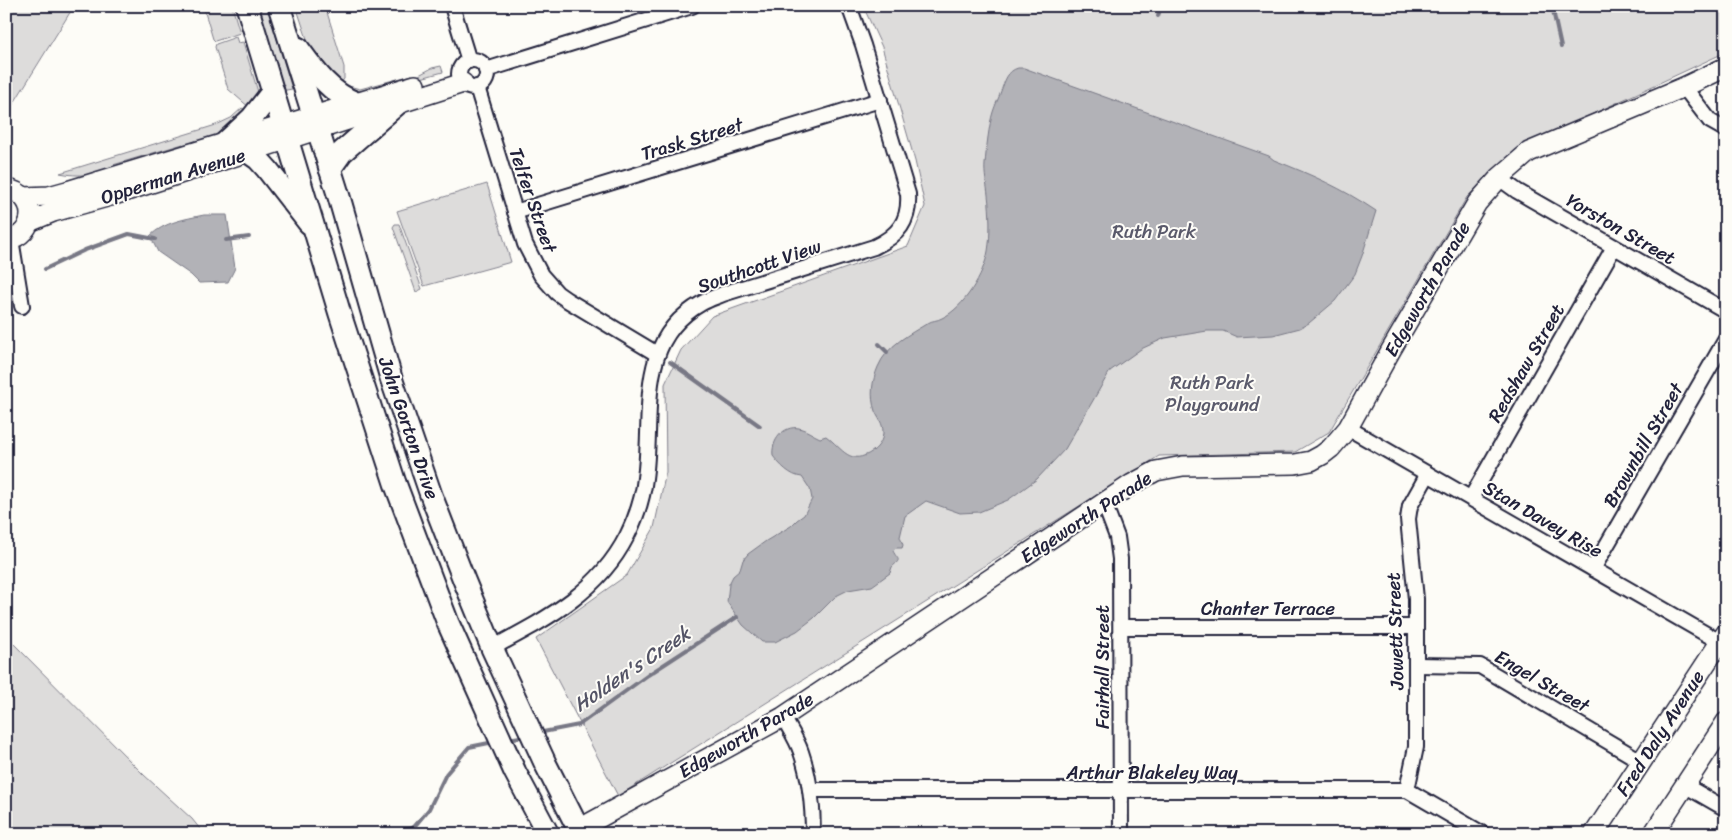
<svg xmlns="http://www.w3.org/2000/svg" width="1732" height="840" font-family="Sriracha,sans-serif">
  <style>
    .green { fill: #dddcdb; stroke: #807f8b }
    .water { fill: #b2b2b7; stroke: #787885 }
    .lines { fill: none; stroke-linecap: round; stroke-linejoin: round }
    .stream { stroke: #787885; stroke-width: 4 }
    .street-casing { stroke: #22223b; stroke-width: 18 }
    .secondary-casing { stroke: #22223b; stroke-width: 22 }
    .primary-casing { stroke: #22223b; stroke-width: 25 }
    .street { stroke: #fdfcf7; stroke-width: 14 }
    .secondary { stroke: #fdfcf7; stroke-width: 19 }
    .primary { stroke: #fdfcf7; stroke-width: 21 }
    .labels { text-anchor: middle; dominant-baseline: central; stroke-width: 4; stroke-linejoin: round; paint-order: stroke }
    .street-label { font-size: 19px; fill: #22223b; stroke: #fdfcf7 }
    .park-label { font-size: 19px; fill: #5a5a6b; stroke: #fdfcf7 }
    .water-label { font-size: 20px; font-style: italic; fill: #545466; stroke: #fdfcf7 }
  </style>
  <rect width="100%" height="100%" fill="#fdfcf7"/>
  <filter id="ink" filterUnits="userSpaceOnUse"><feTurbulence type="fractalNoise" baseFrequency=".02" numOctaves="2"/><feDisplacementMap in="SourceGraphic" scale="10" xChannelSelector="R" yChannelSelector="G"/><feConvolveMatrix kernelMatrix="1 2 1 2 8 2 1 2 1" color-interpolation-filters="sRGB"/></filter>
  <g filter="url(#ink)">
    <!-- green -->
    <g class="green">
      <path d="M6 6H74L9 111 6 97Z"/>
      <path d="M203 6H232L240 33 215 41 213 39Z"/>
      <path d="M255 6H267L292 89 281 91Z"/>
      <path d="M296 6H325L344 67V79L339 85 309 45Z"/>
      <path d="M863 6H1726V52L1515 150 1467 197 1329 432 1295 452 1159 456 618 796 536 639 627 575 654 528 666 472 665 384 681 350 712 316 908 246 925 206 915 161 882 47Z"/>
      <path d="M236 37 238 43 243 42 258 92V96L250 108 228 89 215 47 216 44Z"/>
      <path d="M441 66 443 72 406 82 432 68Z"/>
      <path d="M412 75 392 85 359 93 341 87 345 85 360 89Z"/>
      <path d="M242 108 247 111 212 139 184 148 183 144 113 165 114 169C97 175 78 177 60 173L216 125 231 118Z"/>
      <path d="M487 184 511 262 424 286 397 211Z"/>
      <path d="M395 224H399L422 289 416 292 393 227Z"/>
      <path d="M6 636 144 775 192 819 204 834H6Z"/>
    </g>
    <!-- water -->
    <g class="water">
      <path d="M1018 68H1024L1269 156 1274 160C1312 175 1342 188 1376 211L1362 256 1355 274 1335 301 1309 323 1300 328 1273 335 1237 337 1223 331H1207L1165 338 1141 349 1110 371 1065 449 1037 479 1008 500 979 512 960 513 926 501 905 516 900 537 903 545 902 548H896L893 551C898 561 902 558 892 567L890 573 872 586 848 590 836 596 814 618 797 631 775 642H762L743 625 727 602 729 584 733 576 740 570 743 560 748 554 766 541 791 526 797 520 804 515 812 499 810 489 802 477C790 476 780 465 773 456 771 441 783 425 799 428 807 430 813 435 820 438L826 436C843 449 850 467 873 451 879 446 883 440 883 432 883 423 878 418 875 411 870 396 872 381 878 367 887 345 910 334 928 323 932 320 937 321 942 318 964 308 984 274 988 251 991 233 990 213 988 195 987 185 984 174 985 164 986 152 989 124 993 112 995 105 999 98 1001 91 1005 81 1007 71 1018 68Z"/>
      <path d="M204 215H227L235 268 228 282 199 283 191 275 158 252 150 236C164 222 185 219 204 215Z"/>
    </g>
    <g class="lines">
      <!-- stream -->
      <g class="stream">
        <path d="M1552 6 1561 47"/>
        <path d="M1158 16 1161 6"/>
        <path d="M226 240 249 237"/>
        <path d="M45 269 85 250 129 234 155 239"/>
        <path d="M879 344 887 352"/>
        <path d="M670 362 760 426"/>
        <path d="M538 733 579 725 648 675 737 617"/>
        <path d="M508 739 526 736"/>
        <path d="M404 834 414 827 429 809 446 774 469 747 494 742"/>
      </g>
      <!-- street casing -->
      <g class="street-casing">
        <g id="street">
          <path d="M452 6 469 61"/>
          <circle cx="473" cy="74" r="14"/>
          <path d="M486 70 692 6"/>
          <path d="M477 87 525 244 541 275 557 293 567 300 657 354"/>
          <path d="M1684 87 1710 121 1726 130"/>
          <path d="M1499 178 1517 191 1726 311"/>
          <path d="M515 212 880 100"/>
          <path d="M11 239 22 306"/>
          <path d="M1348 428 1720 642"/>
          <path d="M1471 498 1614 247"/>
          <path d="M1104 503 1117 537 1120 559 1121 834"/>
          <path d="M1593 569 1726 339"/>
          <path d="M1121 627H1416"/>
          <path d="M492 648C546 619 598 593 627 536 636 518 643 497 645 478 654 414 634 341 702 303 709 299 716 297 723 294L874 247C898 236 910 221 908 194L863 45 849 6"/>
          <path d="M1416 665 1480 666 1641 761"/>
          <path d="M783 717C789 728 797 740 801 752 810 778 813 806 813 834"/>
          <path d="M1684 785 1726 809"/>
          <path d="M810 790H1407L1483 834"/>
          <path d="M1407 790 1416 747V599L1408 519 1410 506 1428 474"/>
        </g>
      </g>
      <!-- secondary casing -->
      <g class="secondary-casing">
        <g id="secondary">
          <path d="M6 189C38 193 38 236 6 240"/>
          <path d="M24 197 49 196 67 191 415 85"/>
          <path d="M29 222 53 212 114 195 463 83"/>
          <path d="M579 829 783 717 1132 484 1156 471 1183 466 1295 464 1311 461 1322 455 1331 448 1348 428 1391 350 1477 203 1499 178 1529 152 1684 87 1726 67"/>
          <path d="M1594 834 1726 633"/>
          <path d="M1653 834 1726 722"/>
        </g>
      </g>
      <!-- primary casing -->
      <g class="primary-casing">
        <g id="primary">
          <path d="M247 6 340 314 395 483 448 623 515 772 548 834"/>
          <path d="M279 6 339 197 391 378 431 495 464 580 492 648 546 765 581 834"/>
          <path d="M298 48C314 70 330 93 356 103"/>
          <path d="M225 143 252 118 273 91"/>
          <path d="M248 152 258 159 267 169 309 223"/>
          <path d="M330 169 342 152 397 104"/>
        </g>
      </g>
      <!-- street -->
      <use href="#street" class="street"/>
      <!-- secondary -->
      <use href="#secondary" class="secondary"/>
      <!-- primary -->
      <use href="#primary" class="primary"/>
    </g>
  </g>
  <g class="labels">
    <!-- street labels -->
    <g class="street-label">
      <text transform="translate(692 139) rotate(-17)">Trask Street</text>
      <text transform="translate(173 176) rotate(-17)">Opperman Avenue</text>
      <text transform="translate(533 200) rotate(71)">Telfer Street</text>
      <text transform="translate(1621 229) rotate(30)">Yorston Street</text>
      <text transform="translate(759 266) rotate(-19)">Southcott View</text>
      <text transform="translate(1427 289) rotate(-60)">Edgeworth Parade</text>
      <text transform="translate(1526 363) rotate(-60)">Redshaw Street</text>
      <text transform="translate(409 428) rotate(71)">John Gorton Drive</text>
      <text transform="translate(1643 445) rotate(-60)">Brownbill Street</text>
      <text transform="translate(1086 517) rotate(-33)">Edgeworth Parade</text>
      <text transform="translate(1543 519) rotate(30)">Stan Davey Rise</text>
      <text x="1268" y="608">Chanter Terrace</text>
      <text transform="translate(1395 631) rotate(-92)">Jowett Street</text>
      <text transform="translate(1102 667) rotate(-90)">Fairhall Street</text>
      <text transform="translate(1542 681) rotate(30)">Engel Street</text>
      <text transform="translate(1660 733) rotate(-57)">Fred Daly Avenue</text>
      <text transform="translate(746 735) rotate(-30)">Edgeworth Parade</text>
      <text x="1152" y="772">Arthur Blakeley Way</text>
    </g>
    <!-- park labels -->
    <g class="park-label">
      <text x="1154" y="231">Ruth Park</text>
      <text x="1212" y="382">Ruth Park<tspan x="1212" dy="22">Playground</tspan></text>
    </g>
    <!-- water labels -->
    <g class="water-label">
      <text transform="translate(632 669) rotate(-34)">Holden's Creek</text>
    </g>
  </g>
  <!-- margin -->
  <rect width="1732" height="840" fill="none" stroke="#fdfcf7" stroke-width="25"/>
  <rect x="12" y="12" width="1707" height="815" fill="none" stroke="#22223b" stroke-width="2" filter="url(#ink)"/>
</svg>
